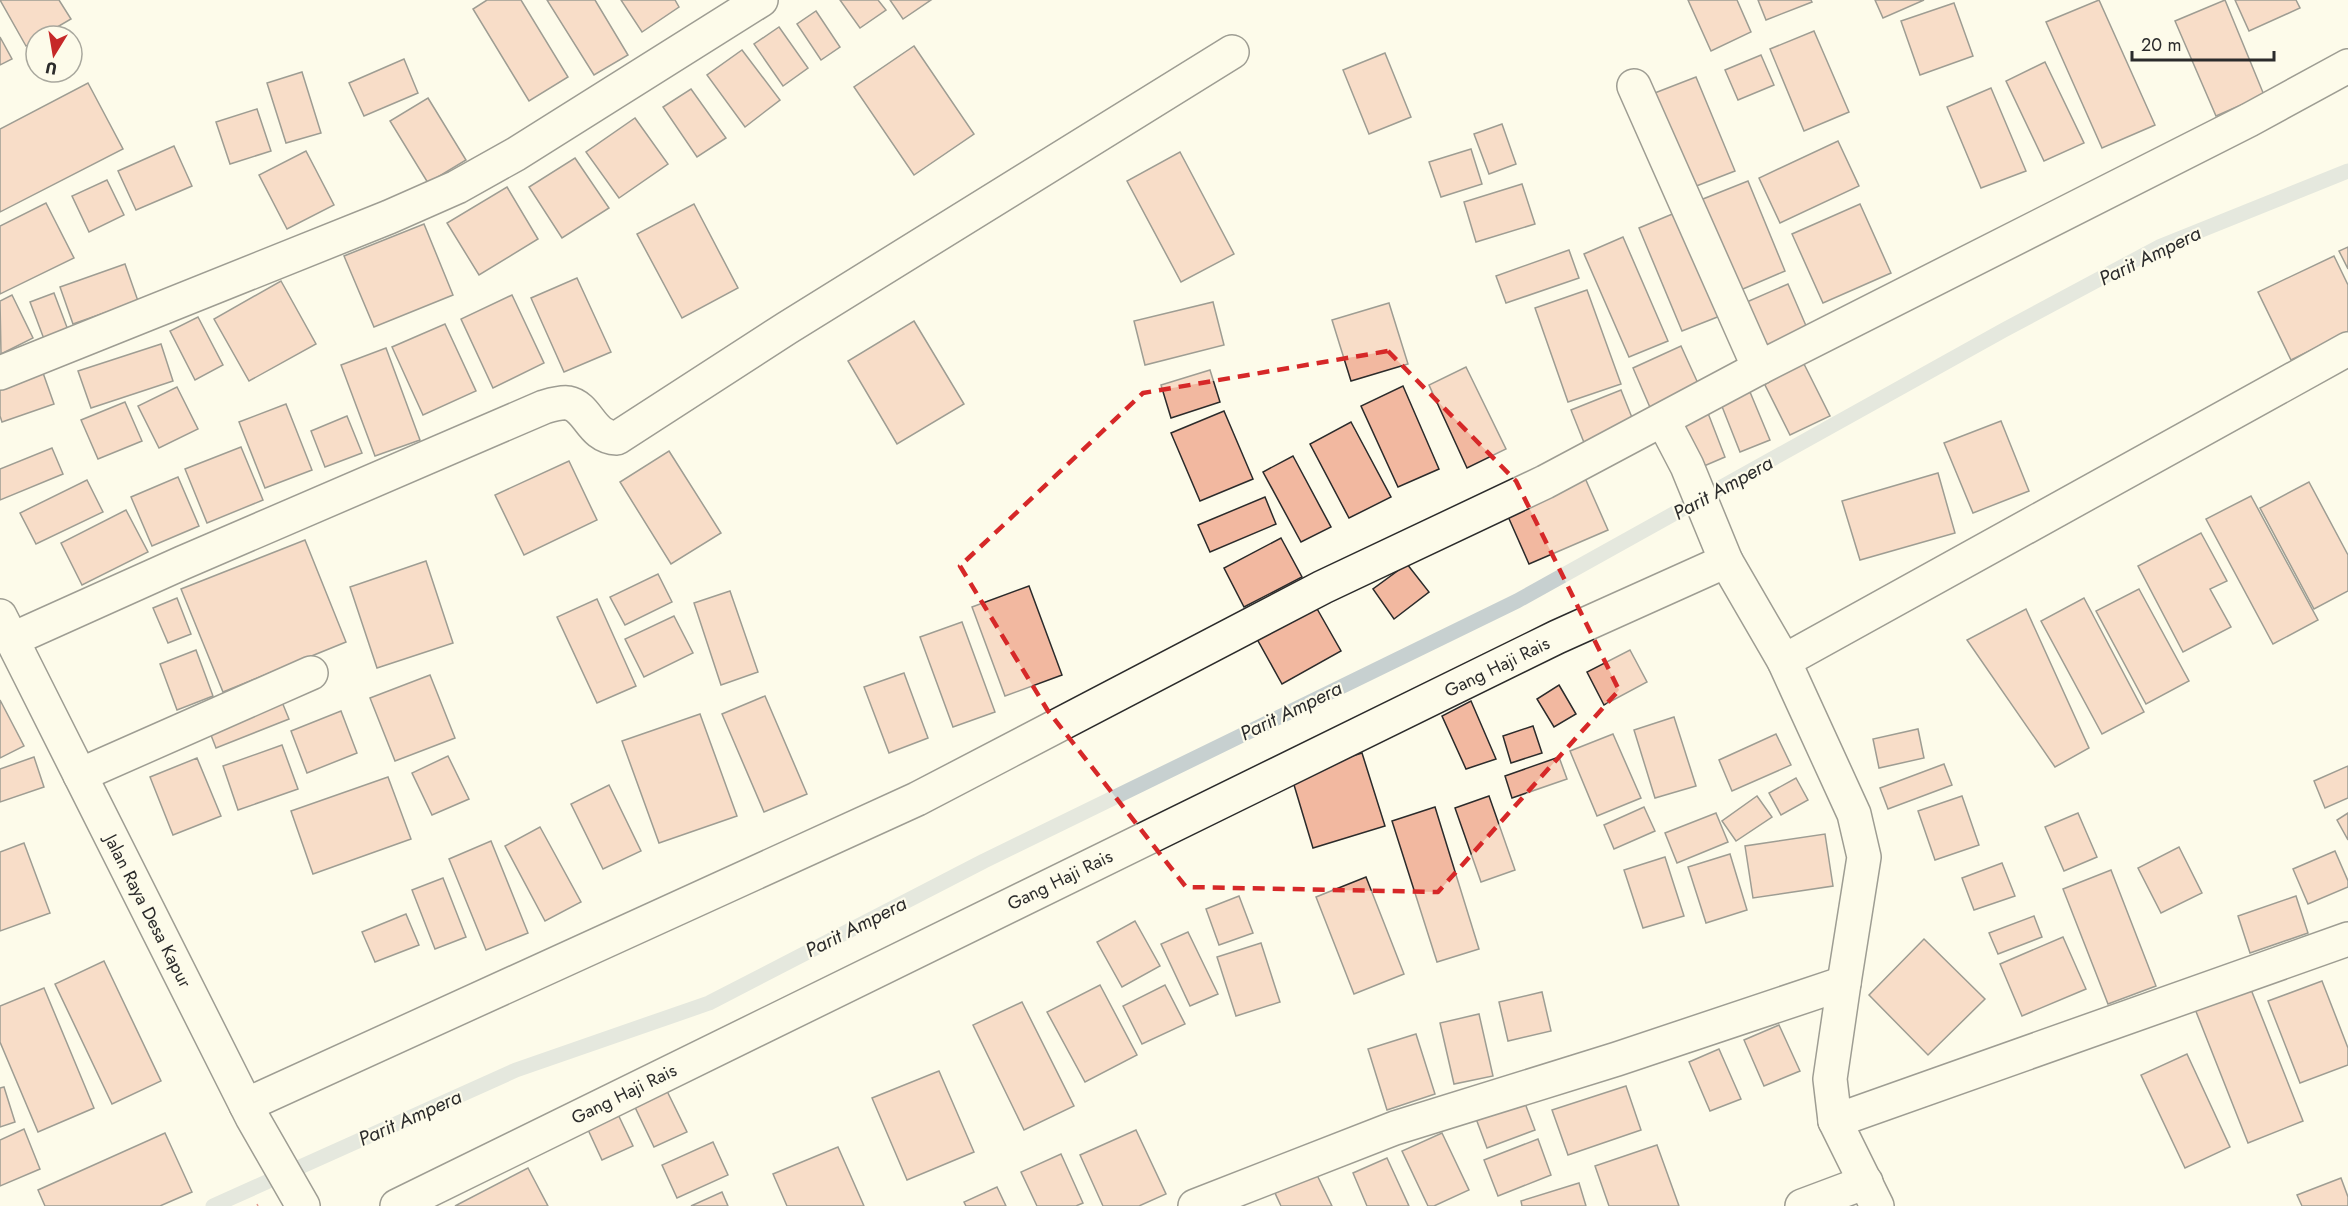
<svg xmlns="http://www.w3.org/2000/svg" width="2348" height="1206" font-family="Jost,sans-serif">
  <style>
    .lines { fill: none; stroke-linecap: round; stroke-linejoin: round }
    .stream { stroke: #c7d0d0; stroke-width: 15 }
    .building { fill: #f2b8a0; stroke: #2b2b2b; stroke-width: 1.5 }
    .minor-casing { stroke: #2b2b2b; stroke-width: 36 }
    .minor { stroke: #fdfbea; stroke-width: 33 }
    .power { stroke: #c62828; stroke-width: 1.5; stroke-dasharray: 21 4.5 3 4.5; stroke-linecap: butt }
    .marked { fill: none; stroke: #d62828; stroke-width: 4.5; stroke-dasharray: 12 8; stroke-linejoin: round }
    .labels { text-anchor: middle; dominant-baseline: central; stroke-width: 4.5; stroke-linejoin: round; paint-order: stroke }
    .street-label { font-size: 18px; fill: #2b2b2b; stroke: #fdfbea }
    .water-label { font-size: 20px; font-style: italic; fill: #2b2b2b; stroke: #fdfbea }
  </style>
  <rect width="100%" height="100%" fill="#fdfbea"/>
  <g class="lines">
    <!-- stream -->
    <path class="stream" d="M213 1206 516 1070 709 1003 984 861 1517 601 2004 330 2159 247 2348 171"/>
  </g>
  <!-- building -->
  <g class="building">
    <path d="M0 0H59L71 19 42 36H36V39L26 46Z"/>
    <path d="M487 0H521L568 77 529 101 473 9Z"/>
    <path d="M547 0H595L628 55 594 75Z"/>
    <path d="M621 0H675L679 7 642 32Z"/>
    <path d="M840 0H878L886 10 860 28Z"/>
    <path d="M890 0H931L903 19Z"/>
    <path d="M1688 0H1737L1751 32 1711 51Z"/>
    <path d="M1758 0H1811L1812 2 1766 20Z"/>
    <path d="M1875 0H1924L1883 18Z"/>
    <path d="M2099 0 2155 125 2102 148 2046 22Z"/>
    <path d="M2225 0 2264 95 2216 116 2175 21Z"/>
    <path d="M2235 0H2296L2300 8 2249 31Z"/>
    <path d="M1954 3 1973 56 1920 75 1901 21Z"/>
    <path d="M816 11 840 47 821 60 797 24Z"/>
    <path d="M779 27 808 68 783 86 754 44Z"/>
    <path d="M1814 31 1849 112 1804 131 1770 49Z"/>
    <path d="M0 37 12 59 0 65Z"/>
    <path d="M914 46 974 134 914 175 854 87Z"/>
    <path d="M742 50 780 100 745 127 707 75Z"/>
    <path d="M1385 53 1411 117 1369 134 1343 70Z"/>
    <path d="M1761 55 1774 85 1738 100 1725 70Z"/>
    <path d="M404 59 418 93 364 116 349 83Z"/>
    <path d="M2045 62 2084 143 2044 161 2006 81Z"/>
    <path d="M302 72 321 133 286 143 267 83Z"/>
    <path d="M1696 77 1735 171 1686 190 1647 96Z"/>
    <path d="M88 83 123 149 0 212V129Z"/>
    <path d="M1991 88 2026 171 1981 188 1947 107Z"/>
    <path d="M691 89 726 138 697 157 663 107Z"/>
    <path d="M428 98 466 160 428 183 390 121Z"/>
    <path d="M257 109 271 151 230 164 216 122Z"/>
    <path d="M635 118 668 164 619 198 586 152Z"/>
    <path d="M1502 124 1516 164 1489 174 1474 134Z"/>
    <path d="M1838 141 1859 186 1780 223 1759 178Z"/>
    <path d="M174 146 192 186 136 210 118 171Z"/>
    <path d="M1471 149 1482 184 1441 197 1429 162Z"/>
    <path d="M306 151 334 205 287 229 259 175Z"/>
    <path d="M1180 152 1234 254 1181 282 1127 181Z"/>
    <path d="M575 158 609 208 562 238 529 187Z"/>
    <path d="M107 180 124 215 89 232 72 196Z"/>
    <path d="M1748 181 1785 271 1736 292 1698 201Z"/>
    <path d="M1522 184 1535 224 1476 242 1464 202Z"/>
    <path d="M507 187 538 239 479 275 447 223Z"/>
    <path d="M46 203 74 258 0 294V226Z"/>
    <path d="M694 204 738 288 682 318 637 234Z"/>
    <path d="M1860 204 1891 273 1823 303 1792 234Z"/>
    <path d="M1682 210 1725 314 1682 331 1639 228Z"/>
    <path d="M424 224 453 295 374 327 344 256Z"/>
    <path d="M1623 237 1668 341 1629 357 1584 254Z"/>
    <path d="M2348 247V269L2339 251Z"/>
    <path d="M1569 250 1579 278 1506 303 1496 276Z"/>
    <path d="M2334 256 2348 285V332L2291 360 2258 292Z"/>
    <path d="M125 264 138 301 73 324 60 287Z"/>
    <path d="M577 278 611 352 564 372 531 298Z"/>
    <path d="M281 281 316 344 249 381 214 319Z"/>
    <path d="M1788 284 1810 335 1762 356 1740 305Z"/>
    <path d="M1587 290 1621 384 1568 402 1535 308Z"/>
    <path d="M54 293 68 330 44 339 30 302Z"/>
    <path d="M12 295 33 338 1 354 0 301Z"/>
    <path d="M512 295 544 363 493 388 461 319Z"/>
    <path d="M1213 302 1224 345 1145 365 1134 321Z"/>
    <path d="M1389 303 1408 364 1351 381 1332 320Z"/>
    <path d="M198 317 223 365 195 380 170 331Z"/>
    <path d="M914 321 964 404 897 444 848 361Z"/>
    <path d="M445 324 476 391 423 415 392 347Z"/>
    <path d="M161 344 173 381 91 408 78 371Z"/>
    <path d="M1681 346 1701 390 1652 412 1633 368Z"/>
    <path d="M386 348 420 440 375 456 341 365Z"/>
    <path d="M1800 356 1830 416 1790 435 1760 375Z"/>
    <path d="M1466 367 1506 449 1467 468 1429 385Z"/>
    <path d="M42 370 54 404 2 422 0 416V384Z"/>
    <path d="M1210 370 1220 402 1171 418 1161 385Z"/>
    <path d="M1403 386 1439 469 1398 487 1361 406Z"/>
    <path d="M177 387 198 429 159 448 138 406Z"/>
    <path d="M1621 390 1637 430 1587 450 1571 410Z"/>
    <path d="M1750 392 1770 440 1740 452 1721 404Z"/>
    <path d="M125 402 142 441 98 459 81 420Z"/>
    <path d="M286 404 312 470 265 488 239 422Z"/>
    <path d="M1706 408 1725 457 1697 469 1677 420Z"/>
    <path d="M1224 411 1253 479 1200 501 1171 433Z"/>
    <path d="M347 416 362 453 325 467 311 431Z"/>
    <path d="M2001 421 2029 491 1973 513 1944 443Z"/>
    <path d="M1351 422 1391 497 1349 518 1310 444Z"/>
    <path d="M241 447 263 500 207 523 185 469Z"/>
    <path d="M52 448 63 474 0 500V469Z"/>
    <path d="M669 451 721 533 671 564 620 482Z"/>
    <path d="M1293 456 1331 527 1301 542 1263 472Z"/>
    <path d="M569 461 597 520 524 555 495 495Z"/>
    <path d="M1938 473 1955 533 1860 560 1842 501Z"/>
    <path d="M178 477 199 526 152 546 131 497Z"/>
    <path d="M1585 478 1608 530 1529 564 1506 512Z"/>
    <path d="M87 480 103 512 36 544 20 513Z"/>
    <path d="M2309 482 2348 555V591L2314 609 2260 508Z"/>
    <path d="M2251 496 2318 620 2273 644 2206 519Z"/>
    <path d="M1265 497 1276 524 1210 552 1198 525Z"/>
    <path d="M126 510 148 552 82 585 61 543Z"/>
    <path d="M2201 533 2227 581 2210 589 2231 627 2183 652 2138 566Z"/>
    <path d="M1281 538 1302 577 1244 607 1224 568Z"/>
    <path d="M305 540 346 642 223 692 181 589Z"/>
    <path d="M426 561 453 643 377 668 350 587Z"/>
    <path d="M1407 564 1429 592 1394 619 1373 589Z"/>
    <path d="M658 574 672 602 625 625 610 597Z"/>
    <path d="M1029 586 1062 675 1005 696 972 607Z"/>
    <path d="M2139 589 2189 681 2146 704 2096 611Z"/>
    <path d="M730 591 758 672 721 685 694 603Z"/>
    <path d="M177 598 191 634 168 643 153 608Z"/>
    <path d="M2084 598 2144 712 2102 734 2041 621Z"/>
    <path d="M597 599 636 686 597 703 557 617Z"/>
    <path d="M1316 607 1341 651 1282 684 1257 639Z"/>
    <path d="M2026 609 2089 748 2055 767 1967 640Z"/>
    <path d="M674 616 693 653 644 677 625 639Z"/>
    <path d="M962 622 995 712 953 727 920 637Z"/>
    <path d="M196 650 213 696 177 710 160 664Z"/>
    <path d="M1630 650 1647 682 1604 705 1587 672Z"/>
    <path d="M904 673 928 738 889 753 864 687Z"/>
    <path d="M430 675 455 738 395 761 370 698Z"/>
    <path d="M1559 685 1576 714 1554 727 1537 699Z"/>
    <path d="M765 696 807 794 764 812 722 714Z"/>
    <path d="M0 700 24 746 0 758Z"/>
    <path d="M1471 701 1496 759 1466 769 1442 716Z"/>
    <path d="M282 702 289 719 216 748 209 730Z"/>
    <path d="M341 711 357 753 307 773 291 731Z"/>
    <path d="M700 714 737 816 659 843 622 741Z"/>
    <path d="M1674 717 1696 786 1655 798 1634 730Z"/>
    <path d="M1533 726 1542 753 1511 763 1503 736Z"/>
    <path d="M1918 729 1924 758 1879 768 1873 739Z"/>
    <path d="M1613 734 1641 798 1597 816 1570 751Z"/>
    <path d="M1776 734 1791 765 1732 791 1719 760Z"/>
    <path d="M282 745 298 789 238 810 223 766Z"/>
    <path d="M1362 753 1385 826 1313 848 1291 775Z"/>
    <path d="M448 756 469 799 432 815 412 773Z"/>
    <path d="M34 757 44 787 0 802V769Z"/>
    <path d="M1559 757 1567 779 1512 798 1505 776Z"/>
    <path d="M197 758 221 816 173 835 150 777Z"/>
    <path d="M1944 764 1952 785 1888 809 1880 788Z"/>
    <path d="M2348 766V798L2325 808 2314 781Z"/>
    <path d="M388 777 411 839 313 874 291 811Z"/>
    <path d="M1796 778 1808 800 1781 815 1769 793Z"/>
    <path d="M609 785 641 851 603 869 571 804Z"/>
    <path d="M1489 796 1515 870 1481 882 1455 808Z"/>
    <path d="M1757 796 1772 817 1736 841 1722 821Z"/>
    <path d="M1962 796 1979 845 1935 860 1918 811Z"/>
    <path d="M1435 807 1479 949 1437 962 1392 821Z"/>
    <path d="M1644 807 1655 831 1614 849 1604 825Z"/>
    <path d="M1716 813 1728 842 1677 863 1665 833Z"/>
    <path d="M2078 813 2097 857 2064 871 2045 827Z"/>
    <path d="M2348 813V840L2337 820Z"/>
    <path d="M540 827 581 902 545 921 505 846Z"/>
    <path d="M1825 834 1833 886 1753 898 1745 846Z"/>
    <path d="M491 841 528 933 486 950 449 859Z"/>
    <path d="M24 843 50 913 0 931V852Z"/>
    <path d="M2179 847 2202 893 2161 913 2138 868Z"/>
    <path d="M2335 851 2348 881V887L2308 904 2293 869Z"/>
    <path d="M1730 854 1747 910 1706 923 1688 867Z"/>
    <path d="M1665 857 1684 916 1643 928 1624 870Z"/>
    <path d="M2002 863 2015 896 1974 910 1962 878Z"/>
    <path d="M2111 870 2156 986 2108 1004 2063 889Z"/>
    <path d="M1366 877 1404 974 1354 994 1316 897Z"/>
    <path d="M443 878 466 937 435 949 412 890Z"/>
    <path d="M1239 896 1253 933 1219 945 1206 909Z"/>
    <path d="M2296 896 2308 933 2250 953 2238 916Z"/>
    <path d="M406 914 419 945 375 962 362 932Z"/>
    <path d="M2034 916 2042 937 1998 954 1989 933Z"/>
    <path d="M1135 921 1160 966 1122 987 1097 942Z"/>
    <path d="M1188 932 1218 994 1190 1006 1161 944Z"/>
    <path d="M2063 937 2086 989 2022 1016 2000 964Z"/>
    <path d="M1924 939 1985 999 1928 1055 1869 995Z"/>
    <path d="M1261 943 1280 1002 1236 1016 1217 957Z"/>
    <path d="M104 961 161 1081 112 1104 55 984Z"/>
    <path d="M2322 981 2348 1048V1065L2300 1083 2268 1001Z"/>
    <path d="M1100 985 1137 1055 1085 1082 1047 1012Z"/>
    <path d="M1165 985 1185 1024 1142 1044 1123 1006Z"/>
    <path d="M2250 987 2303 1121 2248 1143 2195 1009Z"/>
    <path d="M44 988 94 1108 38 1132 0 1042V1006Z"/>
    <path d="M1542 992 1551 1031 1508 1041 1499 1002Z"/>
    <path d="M1022 1002 1074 1106 1024 1130 973 1025Z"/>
    <path d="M1479 1014 1493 1076 1454 1084 1440 1023Z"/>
    <path d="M1779 1025 1800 1071 1764 1086 1744 1040Z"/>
    <path d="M1416 1034 1435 1094 1387 1110 1368 1049Z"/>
    <path d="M1719 1049 1741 1099 1710 1111 1689 1062Z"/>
    <path d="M2187 1054 2230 1147 2185 1168 2141 1075Z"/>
    <path d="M939 1071 974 1152 907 1180 872 1098Z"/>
    <path d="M1626 1086 1641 1130 1568 1155 1552 1110Z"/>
    <path d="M4 1087 15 1122 0 1127V1088Z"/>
    <path d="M665 1087 687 1132 654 1147 633 1103Z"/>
    <path d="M1523 1098 1535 1130 1487 1148 1475 1116Z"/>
    <path d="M614 1106 633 1146 602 1160 584 1121Z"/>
    <path d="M24 1129 40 1169 0 1186V1140Z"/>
    <path d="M1136 1130 1166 1194 1139 1206H1103L1080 1155Z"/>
    <path d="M165 1133 192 1192 160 1206H45L38 1190Z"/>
    <path d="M1442 1133 1469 1190 1434 1206H1428L1402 1151Z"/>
    <path d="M1538 1139 1551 1175 1498 1196 1484 1160Z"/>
    <path d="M713 1142 728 1175 677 1198 662 1165Z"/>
    <path d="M1657 1145 1679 1206H1609L1595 1166Z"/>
    <path d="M838 1147 864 1206H787L773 1174Z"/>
    <path d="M1061 1154 1083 1203 1076 1206H1037L1021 1172Z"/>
    <path d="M1387 1158 1409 1206H1367L1353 1173Z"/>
    <path d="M528 1168 548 1206H455Z"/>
    <path d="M1316 1173 1332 1206H1281L1275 1193Z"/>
    <path d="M2341 1178 2348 1197V1206H2302L2297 1195Z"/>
    <path d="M1579 1183 1586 1206H1522L1521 1201Z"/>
    <path d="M997 1187 1006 1206H966L964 1202Z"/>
    <path d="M722 1192 728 1206H691Z"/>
  </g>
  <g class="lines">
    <!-- minor casing -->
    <g class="minor-casing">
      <g id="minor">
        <path d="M1634 86 1759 368"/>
        <path d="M0 373 389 217 457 187 516 154 761 0"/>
        <path d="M1663 420 1687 466 1726 561 1784 661 1854 814 1864 857 1844 983"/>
        <path d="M0 616 252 1117 303 1206"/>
        <path d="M13 639 182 563 544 407C551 405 561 402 568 403 589 407 590 437 617 438L787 328 1232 52"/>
        <path d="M1784 661 2348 349"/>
        <path d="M80 775 311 673"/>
        <path d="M246 1105 917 799 1323 587 1545 482 1759 368 2249 120 2348 66"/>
        <path d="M1835 1121 2348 939"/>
        <path d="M397 1206 1557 637 1726 561"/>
        <path d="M1195 1206 1395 1128 1617 1059 1844 983 1830 1079 1835 1121 1877 1206"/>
        <path d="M1802 1206 1866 1182"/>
      </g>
    </g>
    <!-- minor -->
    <use href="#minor" class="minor"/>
    <!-- power -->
    <path class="power" d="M257 1204 258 1206"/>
  </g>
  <!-- marked area -->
  <path d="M0 0H2348V1206H0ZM1388 351 1516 481 1619 690 1438 892 1186 887 1048 711 960 566 1143 393Z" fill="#fdfbea" fill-opacity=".55" fill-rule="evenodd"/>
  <path class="marked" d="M1388 351 1516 481 1619 690 1438 892 1186 887 1048 711 960 566 1143 393Z"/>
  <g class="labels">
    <!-- street labels -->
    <g class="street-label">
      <text transform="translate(1497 667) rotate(-26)">Gang Haji Rais</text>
      <text transform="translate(1060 880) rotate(-26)">Gang Haji Rais</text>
      <text transform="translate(148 911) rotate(63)">Jalan Raya Desa Kapur</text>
      <text transform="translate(624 1094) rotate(-26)">Gang Haji Rais</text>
    </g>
    <!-- water labels -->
    <g class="water-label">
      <text transform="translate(2150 256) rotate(-26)">Parit Ampera</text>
      <text transform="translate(1723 488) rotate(-29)">Parit Ampera</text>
      <text transform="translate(1291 711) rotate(-26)">Parit Ampera</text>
      <text transform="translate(856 927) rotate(-27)">Parit Ampera</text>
      <text transform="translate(410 1118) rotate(-24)">Parit Ampera</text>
    </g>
  </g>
  <!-- north arrow -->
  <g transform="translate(54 54) rotate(191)"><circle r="28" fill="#fdfbea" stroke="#a9a89e" stroke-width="1.5"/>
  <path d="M0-4.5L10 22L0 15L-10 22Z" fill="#c62828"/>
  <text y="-9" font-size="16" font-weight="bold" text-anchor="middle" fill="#2b2b2b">U</text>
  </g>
  <!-- scale -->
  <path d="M2132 51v9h142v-9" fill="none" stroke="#2b2b2b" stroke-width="3"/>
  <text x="2141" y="51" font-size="18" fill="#2b2b2b" stroke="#fdfbea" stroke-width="4.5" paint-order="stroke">20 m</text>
</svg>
